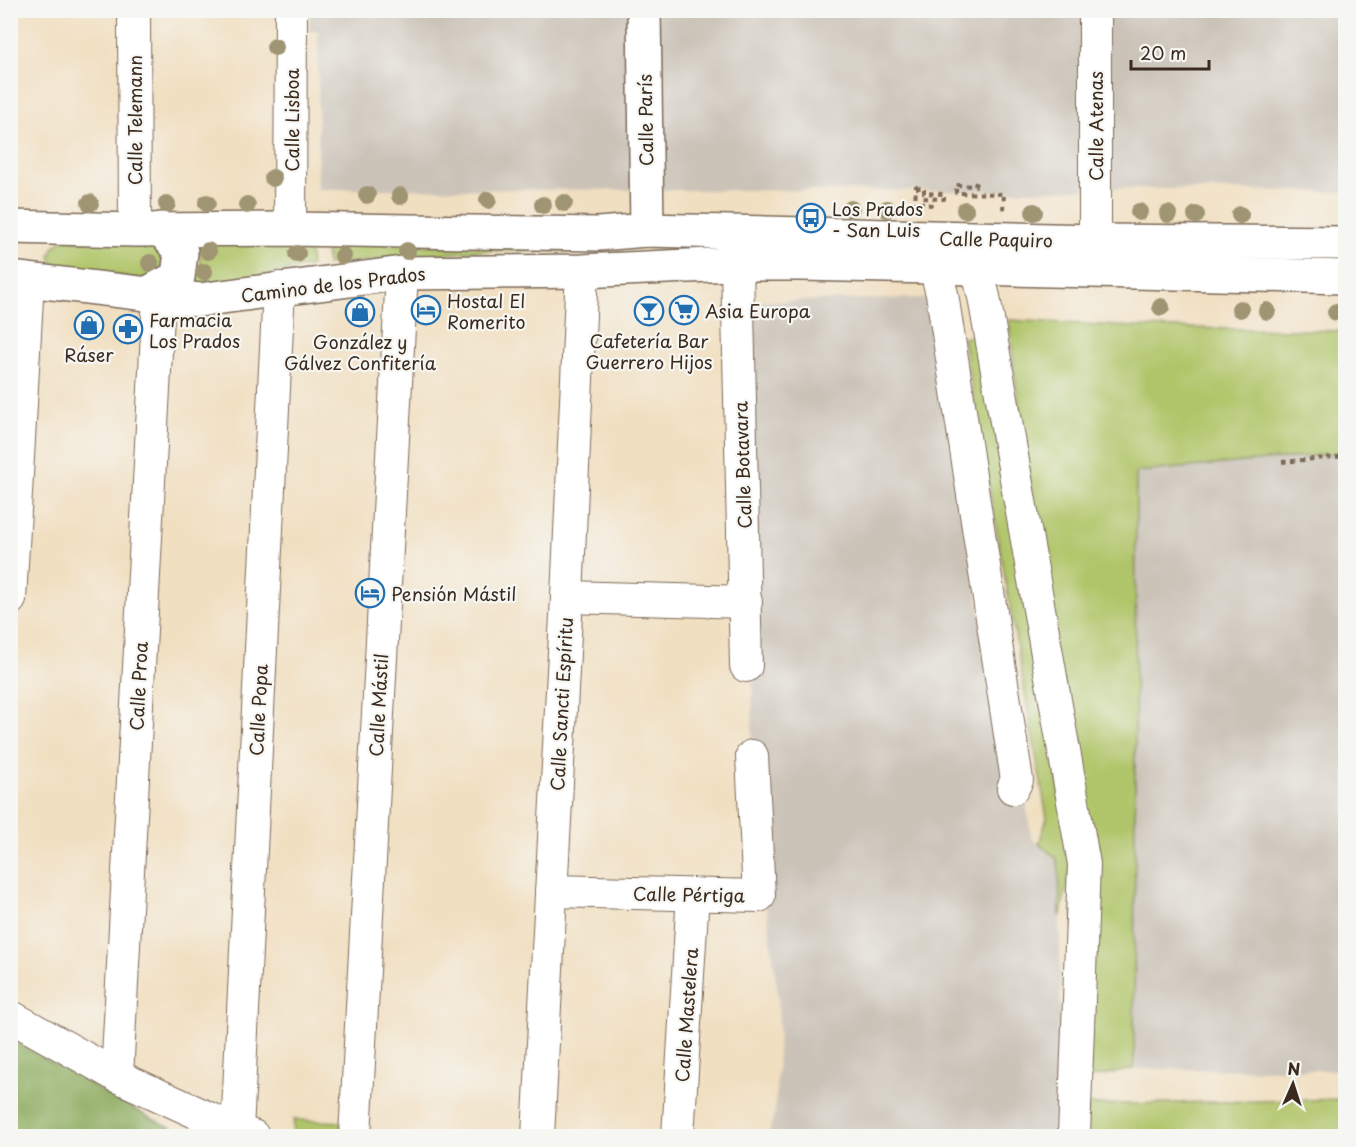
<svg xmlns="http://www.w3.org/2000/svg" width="1356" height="1147" font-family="'Playpen Sans',sans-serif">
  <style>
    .industrial { fill: #cbc3b8 }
    .green { fill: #b0c569; stroke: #767844; stroke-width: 1.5 }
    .forest { fill: #8caa5d; stroke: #646a3e; stroke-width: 1.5 }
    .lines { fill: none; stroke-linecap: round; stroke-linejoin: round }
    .minor-casing { stroke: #7b6957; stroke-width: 34 }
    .major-casing { stroke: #7b6957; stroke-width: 36 }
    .path { stroke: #7b6957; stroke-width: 4; stroke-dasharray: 4.5 4.5; stroke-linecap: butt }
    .minor { stroke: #fff; stroke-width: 32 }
    .major { stroke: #fff; stroke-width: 33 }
    .tree { fill: #a09573 }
    .labels { text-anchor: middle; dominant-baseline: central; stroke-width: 4.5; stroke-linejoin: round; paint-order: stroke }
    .street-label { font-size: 18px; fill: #3b2a1e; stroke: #f6f6f2 }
    .poi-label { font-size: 18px; fill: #3b2a1e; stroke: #f6f6f2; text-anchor: start }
  </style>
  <rect width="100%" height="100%" fill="#f6f6f2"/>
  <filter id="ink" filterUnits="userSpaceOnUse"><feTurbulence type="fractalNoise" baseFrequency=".0167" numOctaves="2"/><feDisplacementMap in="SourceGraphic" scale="12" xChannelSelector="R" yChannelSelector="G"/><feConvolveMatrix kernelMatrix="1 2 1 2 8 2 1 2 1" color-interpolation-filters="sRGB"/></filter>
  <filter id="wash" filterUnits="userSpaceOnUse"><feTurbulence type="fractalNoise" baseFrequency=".008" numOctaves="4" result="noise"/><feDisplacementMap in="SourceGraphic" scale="24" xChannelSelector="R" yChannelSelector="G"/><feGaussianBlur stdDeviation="1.35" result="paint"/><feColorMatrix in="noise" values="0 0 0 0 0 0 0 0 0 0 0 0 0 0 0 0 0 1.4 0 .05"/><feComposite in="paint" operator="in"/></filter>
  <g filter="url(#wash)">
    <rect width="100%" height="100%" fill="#f1dfc1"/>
    <!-- industrial -->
    <g class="industrial">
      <path d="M310 10 1345 11V192L1122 188 1029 191 318 189V31H309Z"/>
      <path d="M926 298 1004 752 1025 796 1031 838 1057 859 1059 870 1062 1136H768L775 1111 779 1033 778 993 766 906 752 748 753 672 744 302Z"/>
      <path d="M1136 327 1345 331V1070L1134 1069Z"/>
    </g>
    <!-- green -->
    <g class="green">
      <path d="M62 240 149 243 159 248C163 261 163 270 153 280L59 269 53 264 50 256 54 247Z"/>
      <path d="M197 243 309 244 311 266 235 281 194 284C202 269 202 259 197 243Z"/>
      <path d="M325 243 594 249V252L475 251 327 265Z"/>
      <path d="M1009 320 1136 327 1345 331V453L1136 472 1134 1069 1088 1078 1043 585 1015 376Z"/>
      <path d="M978 335 1072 862 1060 918 1059 870 1057 859 1039 844 1047 818 963 338Z"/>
      <path d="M1345 1099V1136H1086V1105Z"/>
      <path d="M294 1120 343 1122V1136H309L293 1131Z"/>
    </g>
    <!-- forest -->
    <path class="forest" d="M11 1039 143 1114 188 1136H11Z"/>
  </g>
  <g filter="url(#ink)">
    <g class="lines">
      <!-- minor casing -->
      <g class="minor-casing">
        <g id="minor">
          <path d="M134 10 135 230"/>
          <path d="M290 229 291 10"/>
          <path d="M1095 241V10"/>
          <path d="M737 265 746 666"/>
          <path d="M935 267 942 294 1017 780 1013 788"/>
          <path d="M977 268 984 297 1084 864 1074 1136"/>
          <path d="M567 597 746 602"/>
          <path d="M10 599 28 280"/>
          <path d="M551 891 759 896 752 756"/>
          <path d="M10 1016 117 1076 237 1131 253 1136"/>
          <path d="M117 1076 159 296"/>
          <path d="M237 1131 279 288"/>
          <path d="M355 1136 402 273"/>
          <path d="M538 1136 567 597 582 271"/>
          <path d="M678 1136 693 894"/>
        </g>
      </g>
      <!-- major casing -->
      <g class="major-casing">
        <g id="major">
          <path d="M644 10 647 230"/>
          <path d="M10 227 135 230 290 229 598 234 647 230 1095 241 1346 243"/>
          <path d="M10 278 199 300 402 273 582 271 731 264H802L1346 277"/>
          <path d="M146 294 178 277 181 252 161 229"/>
        </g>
      </g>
      <!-- path -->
      <g class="path">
        <path d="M976 182 975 186 956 185V193L1004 194 1003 210"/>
        <path d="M916 188H924V193L944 194V199L922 198V204L932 205V209"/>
        <path d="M915 206 916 185"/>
        <path d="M1282 462 1346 456"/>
      </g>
      <!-- minor -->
      <use href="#minor" class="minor"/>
      <!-- major -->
      <use href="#major" class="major"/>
    </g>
    <!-- trees -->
    <g class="tree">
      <circle cx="275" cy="47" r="9"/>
      <circle cx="273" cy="178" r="9"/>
      <circle cx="367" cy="195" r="9"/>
      <circle cx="400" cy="196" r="9"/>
      <circle cx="488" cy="200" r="9"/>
      <circle cx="90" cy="203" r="9"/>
      <circle cx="207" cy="203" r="9"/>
      <circle cx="564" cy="203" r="9"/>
      <circle cx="167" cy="204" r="9"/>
      <circle cx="247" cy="205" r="9"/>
      <circle cx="543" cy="205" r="9"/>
      <circle cx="851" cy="209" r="9"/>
      <circle cx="887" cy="209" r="9"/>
      <circle cx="965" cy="210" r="9"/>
      <circle cx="1034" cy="212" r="9"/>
      <circle cx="1139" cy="212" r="9"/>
      <circle cx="1168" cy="214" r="9"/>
      <circle cx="1196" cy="215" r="9"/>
      <circle cx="1240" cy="215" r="9"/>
      <circle cx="208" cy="251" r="9"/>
      <circle cx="407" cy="251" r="9"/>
      <circle cx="297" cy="254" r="9"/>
      <circle cx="343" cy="256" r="9"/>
      <circle cx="150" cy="263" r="9"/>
      <circle cx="204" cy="272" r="9"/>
      <circle cx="1161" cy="307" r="9"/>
      <circle cx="1240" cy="309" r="9"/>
      <circle cx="1267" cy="311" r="9"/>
      <circle cx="1336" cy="312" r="9"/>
    </g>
  </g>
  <!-- icons -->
  <defs>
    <g id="bus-ring" transform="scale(1.5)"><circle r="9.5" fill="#f6f6f2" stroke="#1f6fb2" stroke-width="1.5"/><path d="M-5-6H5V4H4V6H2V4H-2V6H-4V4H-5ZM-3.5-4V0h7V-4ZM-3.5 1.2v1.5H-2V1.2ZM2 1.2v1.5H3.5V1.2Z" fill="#1f6fb2"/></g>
    <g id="hotel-ring" transform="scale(1.5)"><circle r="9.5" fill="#f6f6f2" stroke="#1f6fb2" stroke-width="1.5"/><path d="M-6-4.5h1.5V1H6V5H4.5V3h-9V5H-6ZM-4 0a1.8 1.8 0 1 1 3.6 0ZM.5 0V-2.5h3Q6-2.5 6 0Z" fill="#1f6fb2"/></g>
    <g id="supermarket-ring" transform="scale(1.5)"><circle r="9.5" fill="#f6f6f2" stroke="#1f6fb2" stroke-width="1.5"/><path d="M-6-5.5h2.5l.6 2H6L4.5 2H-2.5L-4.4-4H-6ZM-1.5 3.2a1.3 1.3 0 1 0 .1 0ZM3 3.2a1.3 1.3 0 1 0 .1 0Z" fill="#1f6fb2"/></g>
    <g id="bar-ring" transform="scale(1.5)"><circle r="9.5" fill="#f6f6f2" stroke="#1f6fb2" stroke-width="1.5"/><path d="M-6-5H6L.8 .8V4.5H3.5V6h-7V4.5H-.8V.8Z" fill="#1f6fb2"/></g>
    <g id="shop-ring" transform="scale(1.5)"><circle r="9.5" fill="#f6f6f2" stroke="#1f6fb2" stroke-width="1.5"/><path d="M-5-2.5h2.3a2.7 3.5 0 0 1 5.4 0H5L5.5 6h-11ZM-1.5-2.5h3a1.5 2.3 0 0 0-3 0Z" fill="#1f6fb2"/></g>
    <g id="pharmacy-ring" transform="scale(1.5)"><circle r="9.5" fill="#f6f6f2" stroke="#1f6fb2" stroke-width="1.5"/><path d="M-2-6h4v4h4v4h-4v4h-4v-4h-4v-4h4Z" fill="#1f6fb2"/></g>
  </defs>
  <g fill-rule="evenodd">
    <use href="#bus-ring" x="811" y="218"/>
    <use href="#hotel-ring" x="426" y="310"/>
    <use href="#supermarket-ring" x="684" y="310"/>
    <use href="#bar-ring" x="649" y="311"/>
    <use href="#shop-ring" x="360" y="312"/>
    <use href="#shop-ring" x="89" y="325"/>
    <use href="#pharmacy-ring" x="128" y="329"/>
    <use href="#hotel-ring" x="370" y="593"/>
  </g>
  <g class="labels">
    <!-- street labels -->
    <g class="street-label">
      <text transform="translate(134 120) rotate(-90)">Calle Telemann</text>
      <text transform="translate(291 120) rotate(-90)">Calle Lisboa</text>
      <text transform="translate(645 120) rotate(-91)">Calle París</text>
      <text transform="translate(1095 126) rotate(-90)">Calle Atenas</text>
      <text transform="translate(996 239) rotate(1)">Calle Paquiro</text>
      <text transform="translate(333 284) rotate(-7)">Camino de los Prados</text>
      <text transform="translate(742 465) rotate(-92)">Calle Botavara</text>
      <text transform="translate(138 686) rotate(-87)">Calle Proa</text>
      <text transform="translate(561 704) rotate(-87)">Calle Sancti Espíritu</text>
      <text transform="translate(378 705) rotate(-87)">Calle Mástil</text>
      <text transform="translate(258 710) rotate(-87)">Calle Popa</text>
      <text transform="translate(689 894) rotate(1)">Calle Pértiga</text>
      <text transform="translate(686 1015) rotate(-86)">Calle Mastelera</text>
    </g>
    <!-- poi labels -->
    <g class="poi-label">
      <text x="832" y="208">Los Prados<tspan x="832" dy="21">- San Luis</tspan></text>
      <text x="447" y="300">Hostal El<tspan x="447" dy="21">Romerito</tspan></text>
      <text x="705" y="310">Asia Europa</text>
      <text x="149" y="319">Farmacia<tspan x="149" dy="21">Los Prados</tspan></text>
      <text x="649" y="340" text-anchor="middle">Cafetería Bar<tspan x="649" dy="21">Guerrero Hijos</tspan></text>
      <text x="360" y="341" text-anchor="middle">González y<tspan x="360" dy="21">Gálvez Confitería</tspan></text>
      <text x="89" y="354" text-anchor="middle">Ráser</text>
      <text x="391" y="593">Pensión Mástil</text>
    </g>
  </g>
  <!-- margin -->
  <rect width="1356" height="1147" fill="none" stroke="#f6f6f2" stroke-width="36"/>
  <!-- north arrow -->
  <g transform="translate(1293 1084) rotate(3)" stroke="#f6f6f2" stroke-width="4.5" paint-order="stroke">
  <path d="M0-4.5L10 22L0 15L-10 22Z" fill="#3b2a1e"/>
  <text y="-9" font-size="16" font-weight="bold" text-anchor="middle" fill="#3b2a1e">N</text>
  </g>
  <!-- scale -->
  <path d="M1131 60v9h78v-9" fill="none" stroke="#3b2a1e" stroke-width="3"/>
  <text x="1140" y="60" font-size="18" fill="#3b2a1e" stroke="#f6f6f2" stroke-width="4.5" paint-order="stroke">20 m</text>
</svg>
